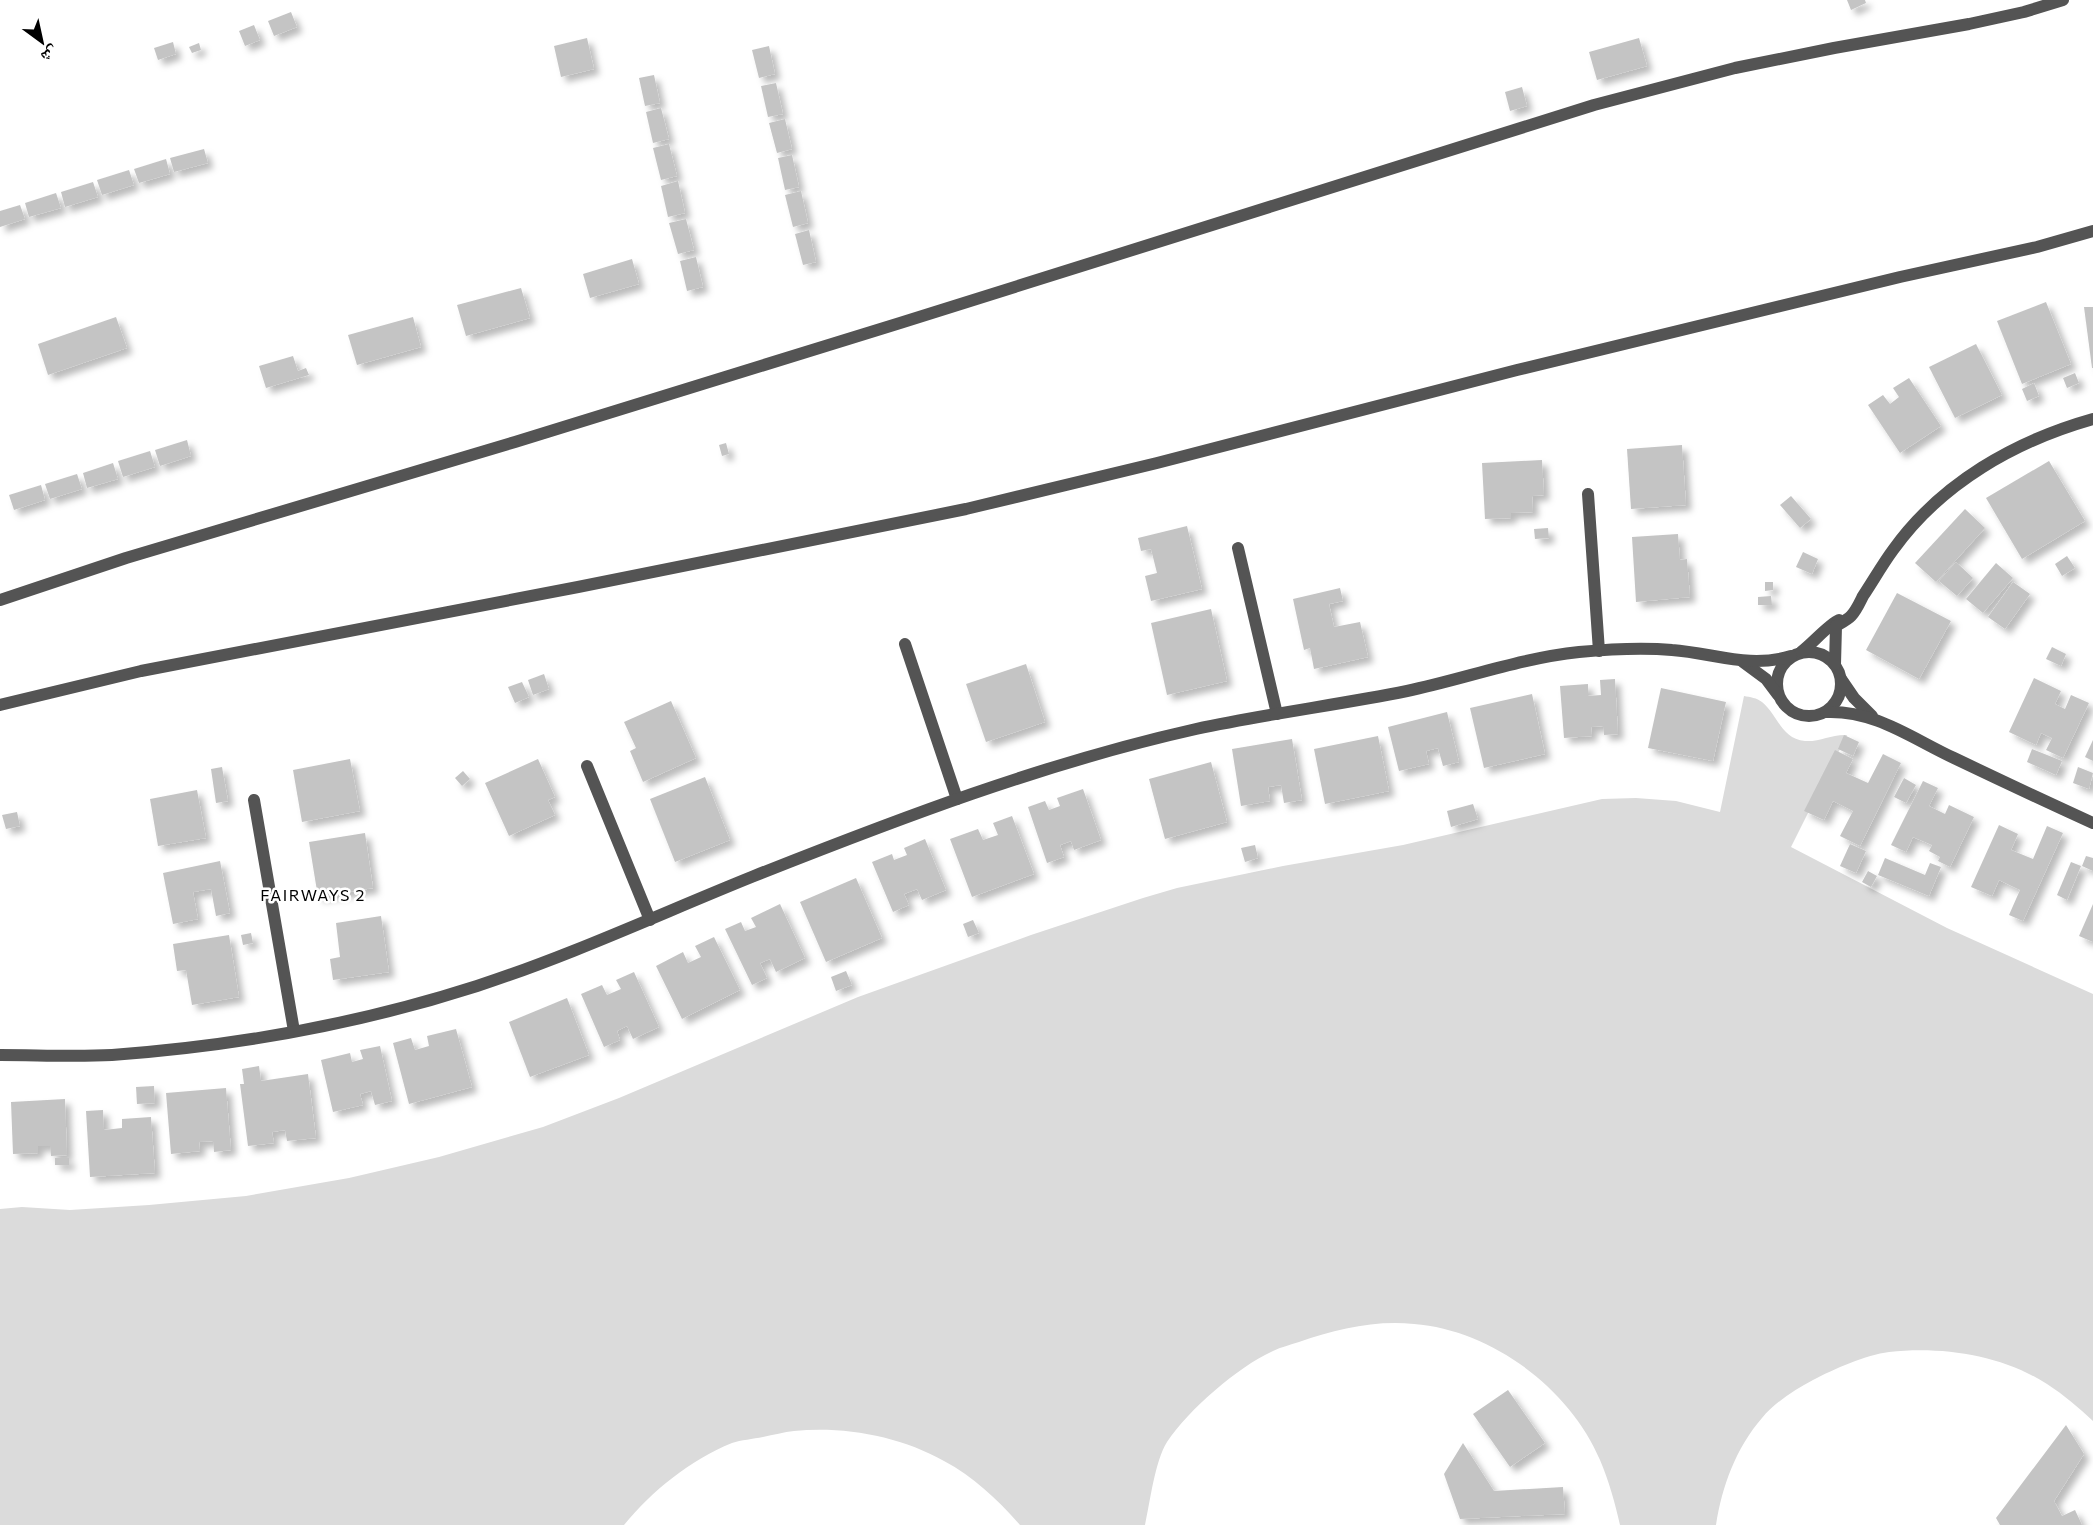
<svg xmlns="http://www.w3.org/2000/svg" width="2093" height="1525" font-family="Commissioner,'Noto Naskh Arabic',sans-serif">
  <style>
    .green { fill: #dbdbdb }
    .building { fill: #c4c4c4; filter: url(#shadow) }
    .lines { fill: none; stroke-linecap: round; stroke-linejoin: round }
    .minor { stroke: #545454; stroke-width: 12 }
    .labels { text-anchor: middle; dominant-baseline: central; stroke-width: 5; stroke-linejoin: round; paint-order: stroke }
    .neighbourhood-label { font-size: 16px; letter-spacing: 1.5px; fill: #000; stroke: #fff }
  </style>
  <defs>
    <filter id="shadow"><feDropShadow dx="5.5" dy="5.5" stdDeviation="3" flood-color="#0004"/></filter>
  </defs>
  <rect width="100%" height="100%" fill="#fff"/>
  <!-- green -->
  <path class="green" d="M1744 696C1750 697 1757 698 1762 702 1778 715 1781 739 1805 741 1820 742 1832 734 1847 735L1791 847 1947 928 2093 994V1421C2079 1408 2064 1395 2047 1384 2002 1355 1942 1346 1889 1352 1866 1355 1834 1369 1813 1380 1796 1389 1775 1402 1762 1418 1736 1448 1722 1486 1716 1525H1620C1615 1503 1609 1481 1600 1460 1570 1389 1492 1330 1414 1324 1375 1320 1336 1329 1299 1342 1290 1345 1281 1347 1273 1351 1239 1366 1188 1410 1167 1442 1155 1461 1150 1502 1145 1525H1020C998 1500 974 1477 944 1461 900 1436 844 1426 794 1431 784 1432 773 1435 763 1437 753 1439 741 1440 732 1443 690 1460 652 1491 624 1525H0V1209L22 1207 70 1210 149 1205 246 1196 349 1178 439 1157 543 1127 619 1098 858 997 1031 935 1143 898 1177 888 1283 866 1403 845 1602 799 1636 798 1676 801 1720 812Z"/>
  <!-- building -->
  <g class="building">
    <path d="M1847 0H1865L1866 3 1851 10Z"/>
    <path d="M291 12 297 27 274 36 268 21Z"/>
    <path d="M254 25 260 40 245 46 239 31Z"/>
    <path d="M587 38 594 69 561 77 554 46Z"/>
    <path d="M1639 38 1647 66 1597 80 1589 52Z"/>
    <path d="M173 42 176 54 158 60 154 48Z"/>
    <path d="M199 43 201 50 192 53 189 47Z"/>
    <path d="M769 46 775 74 759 78 752 50Z"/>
    <path d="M654 75 660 103 645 106 639 78Z"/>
    <path d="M776 83 783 114 768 117 761 86Z"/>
    <path d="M1522 87 1527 106 1510 111 1505 92Z"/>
    <path d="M661 108 669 139 653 143 646 112Z"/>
    <path d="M785 119 792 149 777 153 769 123Z"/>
    <path d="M669 144 677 176 661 180 653 148Z"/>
    <path d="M204 149 208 163 174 172 170 158Z"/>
    <path d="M792 155 799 187 785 190 778 158Z"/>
    <path d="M166 159 170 174 139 183 134 169Z"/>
    <path d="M129 170 134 185 102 195 97 180Z"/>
    <path d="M678 181 685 213 668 217 661 186Z"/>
    <path d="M93 182 98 197 65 207 61 192Z"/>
    <path d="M801 191 808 223 793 227 785 195Z"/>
    <path d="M56 193 61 208 29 217 25 203Z"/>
    <path d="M20 205 25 219 0 227V211Z"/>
    <path d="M686 219 694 250 678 254 669 223Z"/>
    <path d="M809 230 816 262 803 265 795 234Z"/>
    <path d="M696 257 703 287 687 291 680 261Z"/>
    <path d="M632 259 639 284 590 298 583 274Z"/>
    <path d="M521 288 530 318 466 336 457 305Z"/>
    <path d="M2046 302 2071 364 2022 384 1997 321Z"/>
    <path d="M2084 307H2093V368H2092Z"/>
    <path d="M116 317 127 348 48 375 38 344Z"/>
    <path d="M413 317 421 347 357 365 348 335Z"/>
    <path d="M1976 344 2002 395 1955 418 1929 367Z"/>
    <path d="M293 356 298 371 306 368 309 375 266 388 259 366Z"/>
    <path d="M2075 373 2079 383 2067 388 2063 378Z"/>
    <path d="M1909 378 1941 426 1900 453 1868 405 1883 395 1890 404 1899 397 1893 388Z"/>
    <path d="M2034 383 2039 396 2027 401 2022 389Z"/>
    <path d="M187 440 191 456 160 466 155 450Z"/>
    <path d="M726 443 729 454 722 456 719 445Z"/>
    <path d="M1682 445 1686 505 1631 509 1627 449Z"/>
    <path d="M150 451 155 467 123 477 118 461Z"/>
    <path d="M1542 460 1544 495 1532 496 1533 512 1511 513V518L1485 519 1482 463Z"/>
    <path d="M2049 461 2085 521 2022 559 1986 498Z"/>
    <path d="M113 463 118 479 87 488 83 473Z"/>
    <path d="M77 474 82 489 50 499 45 484Z"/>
    <path d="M41 485 45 500 14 510 9 495Z"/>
    <path d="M1791 496 1811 519 1800 528 1780 505Z"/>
    <path d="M1965 509 1985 528 1936 582 1915 563Z"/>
    <path d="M1187 526 1202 589 1151 601 1145 576 1157 573 1151 549 1141 551 1138 538Z"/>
    <path d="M1548 528 1549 538 1535 539 1534 529Z"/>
    <path d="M1678 534 1680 560 1687 559 1690 597 1636 602 1632 537Z"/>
    <path d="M1803 552 1818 559 1812 574 1796 567Z"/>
    <path d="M2067 556 2075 568 2062 576 2055 564Z"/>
    <path d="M1956 562 1973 578 1957 596 1939 581Z"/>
    <path d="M1996 563 2013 578 1983 613 1966 599Z"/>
    <path d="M1765 582H1773V590L1765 591Z"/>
    <path d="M2013 582 2030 594 2005 629 1988 617Z"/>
    <path d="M1340 588 1343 601 1329 604 1334 627 1360 622 1368 657 1314 669 1310 648 1304 650 1293 599Z"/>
    <path d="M1897 593 1951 621 1919 679 1866 650Z"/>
    <path d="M1771 596 1772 605H1758V597Z"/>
    <path d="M1211 609 1227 681 1167 695 1151 623Z"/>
    <path d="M2052 647 2066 654 2061 666 2046 659Z"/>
    <path d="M1026 664 1045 722 986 742 966 684Z"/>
    <path d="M544 674 549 689 533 695 528 680Z"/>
    <path d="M2034 678 2061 691 2055 704 2065 709 2071 695 2089 703 2063 758 2046 750 2052 738 2041 733 2036 745 2009 732Z"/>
    <path d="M1615 679 1618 734 1604 735 1603 726 1591 727 1592 736 1564 738 1560 686 1588 684V696L1601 695 1600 680Z"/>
    <path d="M522 682 529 697 515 703 508 687Z"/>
    <path d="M1661 688 1726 702 1713 761 1648 748Z"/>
    <path d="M1532 694 1545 754 1484 768 1470 708Z"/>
    <path d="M671 701 696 758 643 782 630 751 636 748 624 722Z"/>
    <path d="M1447 712 1459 762 1443 766 1438 748 1426 751 1429 764 1399 771 1388 727Z"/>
    <path d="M1844 735 1859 742 1853 756 1838 749Z"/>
    <path d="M1378 736 1389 791 1325 804 1314 749Z"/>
    <path d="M1292 739 1302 800 1284 803 1281 785 1268 787 1270 801 1241 806 1232 749Z"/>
    <path d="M2093 740V761L2085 757Z"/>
    <path d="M2032 749 2062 761 2056 775 2027 762Z"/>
    <path d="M1835 750 1853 759 1846 773 1868 783 1883 754 1901 763 1860 846 1840 836 1853 811 1833 801 1824 820 1804 811Z"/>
    <path d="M350 759 360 811 302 822 293 770Z"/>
    <path d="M538 759 555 797 548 800 555 815 509 836 485 783Z"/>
    <path d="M1211 762 1227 822 1165 839 1149 779Z"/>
    <path d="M222 767 228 801 216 803 211 769Z"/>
    <path d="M2078 767 2093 773 2089 789 2073 783Z"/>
    <path d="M463 771 470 779 462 786 455 778Z"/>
    <path d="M705 777 730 840 675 862 650 799Z"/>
    <path d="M1904 778 1916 785 1906 803 1894 797Z"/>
    <path d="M1923 781 1938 788 1929 806 1945 814 1949 805 1974 817 1950 867 1938 861 1940 857 1929 851 1932 845 1913 837 1906 852 1891 845Z"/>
    <path d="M1083 789 1101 840 1074 850 1071 841 1060 845 1064 857 1047 863 1028 807 1045 801 1049 810 1060 806 1057 798Z"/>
    <path d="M197 790 206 838 158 846 150 799Z"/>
    <path d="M1473 804 1478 819 1451 827 1447 811Z"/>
    <path d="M17 812 20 826 6 829 2 815Z"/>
    <path d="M1012 816 1034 874 972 897 950 839 978 829 983 840 998 835 993 823Z"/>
    <path d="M1999 825 2018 834 2011 850 2033 859 2047 826 2063 833 2023 921 2009 915 2020 890 1999 880 1992 896 1971 887Z"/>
    <path d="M365 833 373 888 318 897 309 842Z"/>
    <path d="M925 839 946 890 922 900 917 889 904 894 909 905 893 912 872 862 892 854 894 860 907 855 904 848Z"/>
    <path d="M1850 844 1866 851 1856 873 1840 866Z"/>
    <path d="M1255 845 1258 858 1245 862 1241 848Z"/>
    <path d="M2086 856 2093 858V871L2082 866Z"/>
    <path d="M1885 858 1925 875 1930 863 1941 867 1929 896 1878 875Z"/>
    <path d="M220 861 230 913 216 916 211 889 193 892 198 919 173 924 163 873Z"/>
    <path d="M2071 862 2081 866 2067 900 2057 895Z"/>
    <path d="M1868 871 1877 876 1871 887 1862 882Z"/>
    <path d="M856 878 882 938 826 962 800 902Z"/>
    <path d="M780 904 805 958 776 972 770 959 760 963 767 978 752 985 725 929 741 922 745 931 756 927 751 918Z"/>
    <path d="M2093 904V942L2079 936Z"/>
    <path d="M381 916 389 972 333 980 330 959 340 957 336 923Z"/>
    <path d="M973 920 979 933 968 937 963 924Z"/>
    <path d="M251 933 253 943 243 945 241 935Z"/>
    <path d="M229 935 239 997 192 1005 186 970 177 971 173 944Z"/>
    <path d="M714 937 740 990 682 1019 656 966 683 952 688 963 701 957 695 946Z"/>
    <path d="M846 971 852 985 836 991 831 977Z"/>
    <path d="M634 972 659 1027 633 1039 627 1026 617 1031 620 1040 604 1047 581 994 602 985 607 995 621 989 616 980Z"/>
    <path d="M567 998 589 1055 530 1077 509 1022Z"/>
    <path d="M456 1029 472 1087 409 1104 393 1043 411 1038 415 1050 429 1046 427 1036Z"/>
    <path d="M380 1046 392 1101 375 1105 371 1091 360 1094 363 1105 333 1112 321 1060 350 1053 352 1062 363 1059 360 1050Z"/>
    <path d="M259 1066 261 1081 308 1074 316 1138 287 1141 285 1130 272 1132 274 1143 248 1146 240 1084H244L242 1069Z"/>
    <path d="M154 1086 155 1103 137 1104 136 1087Z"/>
    <path d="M226 1088 231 1150 214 1152 213 1141 199 1142 200 1151 171 1154 166 1093Z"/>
    <path d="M65 1099 67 1155 51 1156 50 1146H38V1153L13 1154 11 1102Z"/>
    <path d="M103 1110 104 1130 122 1128V1119L151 1117 155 1173 90 1177 86 1111Z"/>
    <rect x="55" y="1158" width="14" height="7"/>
    <path d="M1508 1390 1545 1443 1510 1467 1473 1414Z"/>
    <path d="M2066 1425 2084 1454 2054 1501 2062 1516 2075 1510 2082 1525H2000L1996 1518Z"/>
    <path d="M1463 1443 1494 1491 1563 1487 1565 1514 1460 1519 1444 1474Z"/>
  </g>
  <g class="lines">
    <!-- minor -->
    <g class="minor">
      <path d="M1588 494 1599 651"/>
      <path d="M1238 548 1277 714"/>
      <path d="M0 600 126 558 515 442 900 323 1594 105 1735 68 1834 48 1969 24 2024 12 2063 0"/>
      <path d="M905 644 957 799"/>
      <circle cx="1809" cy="684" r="32"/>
      <path d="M1801 652C1812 644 1829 624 1839 620"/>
      <path d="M1743 662 1766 679 1778 695"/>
      <path d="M1835 664 1836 626C1841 623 1847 620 1851 616 1856 611 1860 602 1863 596 1873 581 1882 565 1893 550 1941 483 2015 441 2093 419"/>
      <path d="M1841 679 1854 698 1872 716"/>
      <path d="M0 705 141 671 578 587 966 509 1157 463 1517 370 1900 277 2037 247 2093 231"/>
      <path d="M1826 712C1875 710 1911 738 1954 758 2000 780 2047 802 2093 823"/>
      <path d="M587 766 650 920"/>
      <path d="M254 800 294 1031"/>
      <path d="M0 1055C37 1055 75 1057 112 1055 235 1046 359 1024 477 986 572 955 662 913 754 876 898 819 1044 763 1196 729 1266 714 1337 705 1407 691 1464 679 1521 658 1579 652 1610 649 1641 647 1672 650 1714 653 1749 669 1791 656"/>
    </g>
  </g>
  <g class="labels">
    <!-- neighbourhood labels -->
    <g class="neighbourhood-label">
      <text x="313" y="894">FAIRWAYS 2</text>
    </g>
  </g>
  <!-- north arrow -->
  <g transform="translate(42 42) rotate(147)" stroke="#ffffff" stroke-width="4.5" paint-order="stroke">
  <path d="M0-4.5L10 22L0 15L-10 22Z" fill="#000000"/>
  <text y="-9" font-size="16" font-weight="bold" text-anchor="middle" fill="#000000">ش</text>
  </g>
</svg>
